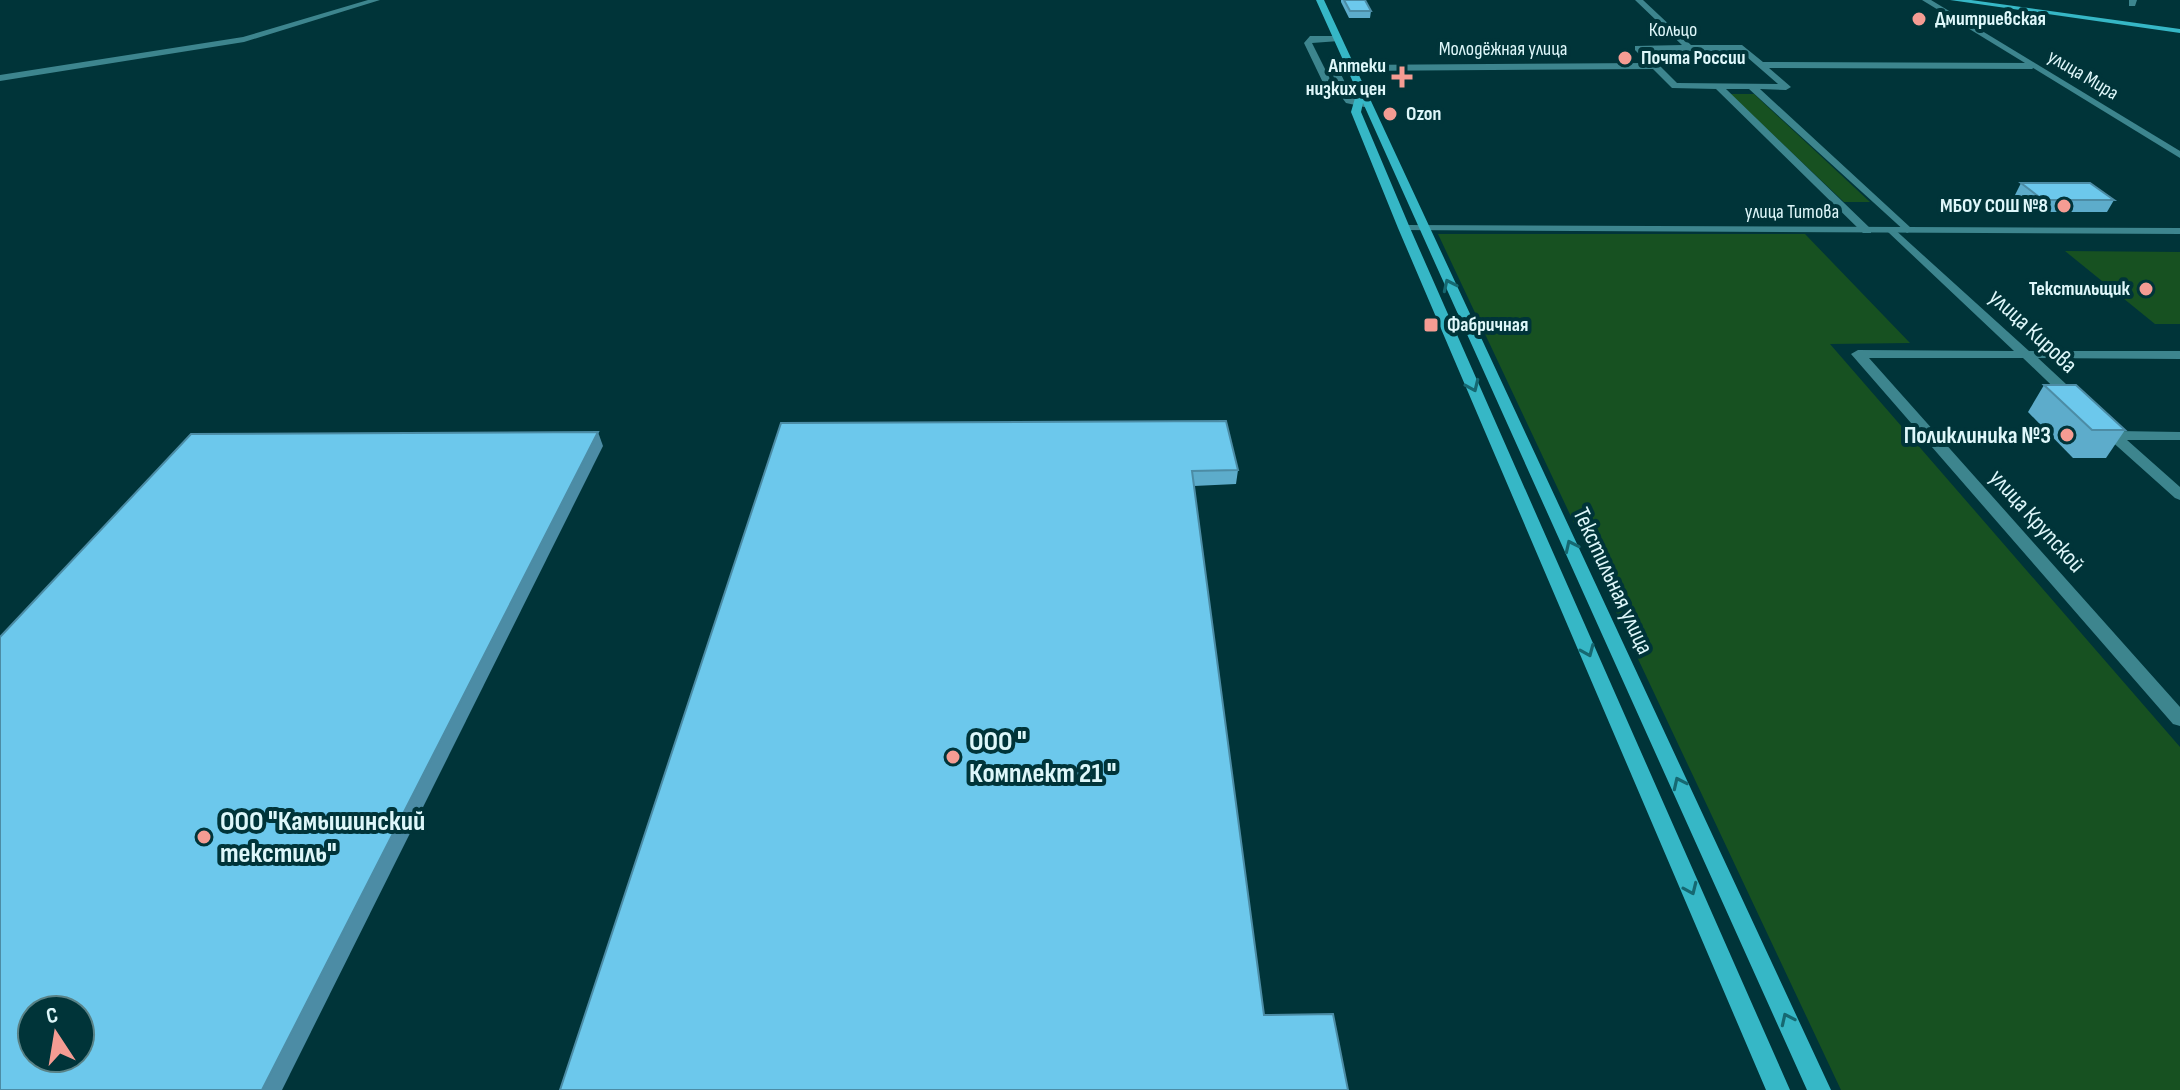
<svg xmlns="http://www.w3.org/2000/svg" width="2180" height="1090" font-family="'Sofia Sans Condensed',sans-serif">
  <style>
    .green { fill: #175121 }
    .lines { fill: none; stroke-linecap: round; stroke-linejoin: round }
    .minor { fill: #3d858e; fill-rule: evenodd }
    .tertiary { fill: #3d858e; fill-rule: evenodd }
    .secondary { fill: #36b7c6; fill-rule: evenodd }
    .wall { fill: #5daccb }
    .shaded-wall { fill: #4c8ca5 }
    .building { fill: #6cc8ec; stroke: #4c8ca5; stroke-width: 2; fill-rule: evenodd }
    .oneway { stroke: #166871 }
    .poi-dot { fill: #f59c93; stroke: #003439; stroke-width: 3 }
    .labels { text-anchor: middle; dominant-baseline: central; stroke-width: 8; stroke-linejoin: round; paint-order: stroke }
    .far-poi-label { font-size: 20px; font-weight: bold; fill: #def7fa; stroke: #003439; text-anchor: start }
    .far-street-label { font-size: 20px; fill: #def7fa; stroke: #003439 }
    .street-label { font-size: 24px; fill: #def7fa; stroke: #003439 }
    .poi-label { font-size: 24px; font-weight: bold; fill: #def7fa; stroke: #003439; text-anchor: end }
    .near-poi-label { font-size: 28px; font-weight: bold; fill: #def7fa; stroke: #003439; text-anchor: start }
  </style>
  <rect width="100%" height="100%" fill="#003439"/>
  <!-- green -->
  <g class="green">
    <path d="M1730 94H1754L1870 202H1844Z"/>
    <path d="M1438 234H1805L1910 343 1830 344 2180 747V1090H1841Z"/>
    <path d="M2065 251 2180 252V324H2155Z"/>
  </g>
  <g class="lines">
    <!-- minor -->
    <g class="minor">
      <path d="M1635 0H1643L1691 45H1742L1763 62 2032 63 2036 66 2032 69 1769 68 1791 87 1786 90 1760 89 1911 228 1913 230 1907 233 1749 89H1726L1871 229V233H1863L1716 89 1672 88 1653 69 1349 71 1345 68 1349 65 1648 63 1635 50V46L1682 45ZM1645 51H1740L1778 84 1677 83Z"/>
      <path d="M2129 0H2137L2135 6H2129Z"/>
      <path d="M1336 36 1340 39 1339 41 1312 43 1334 87 1339 90 1330 68 1334 65 1338 68 1351 95 1369 104V108L1346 103 1343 99 1327 91 1304 43 1310 36Z"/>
      <path d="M1892 227 2029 351H2180V359L2038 358 2080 397 2082 400 2075 404 2070 403 2023 358H1869L2180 707V726L2173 724 1851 354 1858 350 2014 351 1888 232 1886 230Z"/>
      <path d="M2104 423 2117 431 2180 432V440H2127L2180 487V500L2175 498 2099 430 2097 427Z"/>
    </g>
    <!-- tertiary -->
    <g class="tertiary">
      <path d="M368 0H380L244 42 0 81V75L243 37Z"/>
      <path d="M1922 0H1931L2180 151V158Z"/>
      <path d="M1404 225 2180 228V234L1400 230V226Z"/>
    </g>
    <!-- secondary -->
    <g class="secondary">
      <path d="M1316 0H1324L1831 1090H1807L1363 103 1361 112 1410 228 1790 1090H1766L1398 228 1351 112 1357 91Z"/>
      <path d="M1950 0H1971L2180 29V33Z"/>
    </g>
  </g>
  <!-- wall -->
  <g class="wall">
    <path d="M1341 0H1365L1371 11 1370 18H1349L1341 2Z"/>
    <path d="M2021 183 2114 200 2107 212H2036L2015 195Z"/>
    <path d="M2044 385 2125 430 2106 458H2073L2028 412Z"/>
    <path d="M781 423 1238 470 1236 484 1194 486 1264 1015 560 1090Z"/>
  </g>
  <!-- shaded-wall -->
  <path class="shaded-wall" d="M598 432 603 446 282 1090H262Z"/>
  <!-- building -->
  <g class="building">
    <path d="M1344 0H1365L1371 11H1350Z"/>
    <path d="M2021 183H2090L2114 200H2043Z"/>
    <path d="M2044 385H2076L2125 430H2092Z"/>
    <path d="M1226 421 1238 470 1192 471 1264 1015 1333 1014 1348 1090H560L781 423Z"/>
    <path d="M598 432 262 1090H0V637L191 434ZM32 1010H80V1058H32Z"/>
  </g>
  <!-- one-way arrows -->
  <defs><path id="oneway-chevron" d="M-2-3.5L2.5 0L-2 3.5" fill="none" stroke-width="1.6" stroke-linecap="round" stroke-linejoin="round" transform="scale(2)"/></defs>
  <g class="oneway">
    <use href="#oneway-chevron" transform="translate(1449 285) rotate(-115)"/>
    <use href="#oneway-chevron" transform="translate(1473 386) rotate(66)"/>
    <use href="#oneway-chevron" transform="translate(1571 546) rotate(-115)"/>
    <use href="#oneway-chevron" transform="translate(1588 651) rotate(67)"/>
    <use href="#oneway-chevron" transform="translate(1679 783) rotate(-115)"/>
    <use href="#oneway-chevron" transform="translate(1691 889) rotate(66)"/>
    <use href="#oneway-chevron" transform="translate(1787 1019) rotate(-115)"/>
  </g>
  <!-- markers -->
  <g class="poi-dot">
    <circle cx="1919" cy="19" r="8"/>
    <circle cx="1625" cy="58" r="8"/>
    <path d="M1398 65h8v8h8v8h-8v8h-8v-8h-8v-8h8z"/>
    <circle cx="1390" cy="114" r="8"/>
    <circle cx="2064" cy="206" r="8"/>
    <circle cx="2146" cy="289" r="8"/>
    <rect x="1423" y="317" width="16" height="16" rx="4"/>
    <circle cx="2067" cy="435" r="8"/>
    <circle cx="953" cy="757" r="8"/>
    <circle cx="204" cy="837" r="8"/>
  </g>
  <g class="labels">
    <!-- far-poi labels -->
    <g class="far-poi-label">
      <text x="1935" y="19">Дмитриевская</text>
      <text x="1641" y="58">Почта России</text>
      <text x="1386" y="66" text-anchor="end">Аптеки<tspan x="1386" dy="23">низких цен</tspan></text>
      <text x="1406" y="114">Ozon</text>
      <text x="2048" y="206" text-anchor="end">МБОУ СОШ №8</text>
      <text x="2130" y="289" text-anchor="end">Текстильщик</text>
      <text x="1447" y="325">Фабричная</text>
    </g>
    <!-- far-street labels -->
    <g class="far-street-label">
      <text x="1673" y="30">Кольцо</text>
      <text x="1503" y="49">Молодёжная улица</text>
      <text transform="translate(2083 75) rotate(31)">улица Мира</text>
      <text x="1792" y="212">улица Титова</text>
    </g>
    <!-- street labels -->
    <g class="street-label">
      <text transform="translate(2033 331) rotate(43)">улица Кирова</text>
      <text transform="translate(2037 521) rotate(48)">улица Крупской</text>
      <text transform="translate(1613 581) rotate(65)">Текстильная улица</text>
    </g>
    <!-- poi labels -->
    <g class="poi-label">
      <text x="2051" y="435">Поликлиника №3</text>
    </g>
    <!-- near-poi labels -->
    <g class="near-poi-label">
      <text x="969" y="741">ООО "<tspan x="969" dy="32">Комплект 21 "</tspan></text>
      <text x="220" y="821">ООО "Камышинский<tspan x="220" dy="32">текстиль"</tspan></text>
    </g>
  </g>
  <!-- north arrow -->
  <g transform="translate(56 1034) rotate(348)"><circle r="38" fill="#003439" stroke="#598286" stroke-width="2"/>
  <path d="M0-6L14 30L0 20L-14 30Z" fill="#f59c93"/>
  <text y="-12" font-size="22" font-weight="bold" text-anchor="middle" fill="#def7fa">С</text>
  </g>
</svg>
